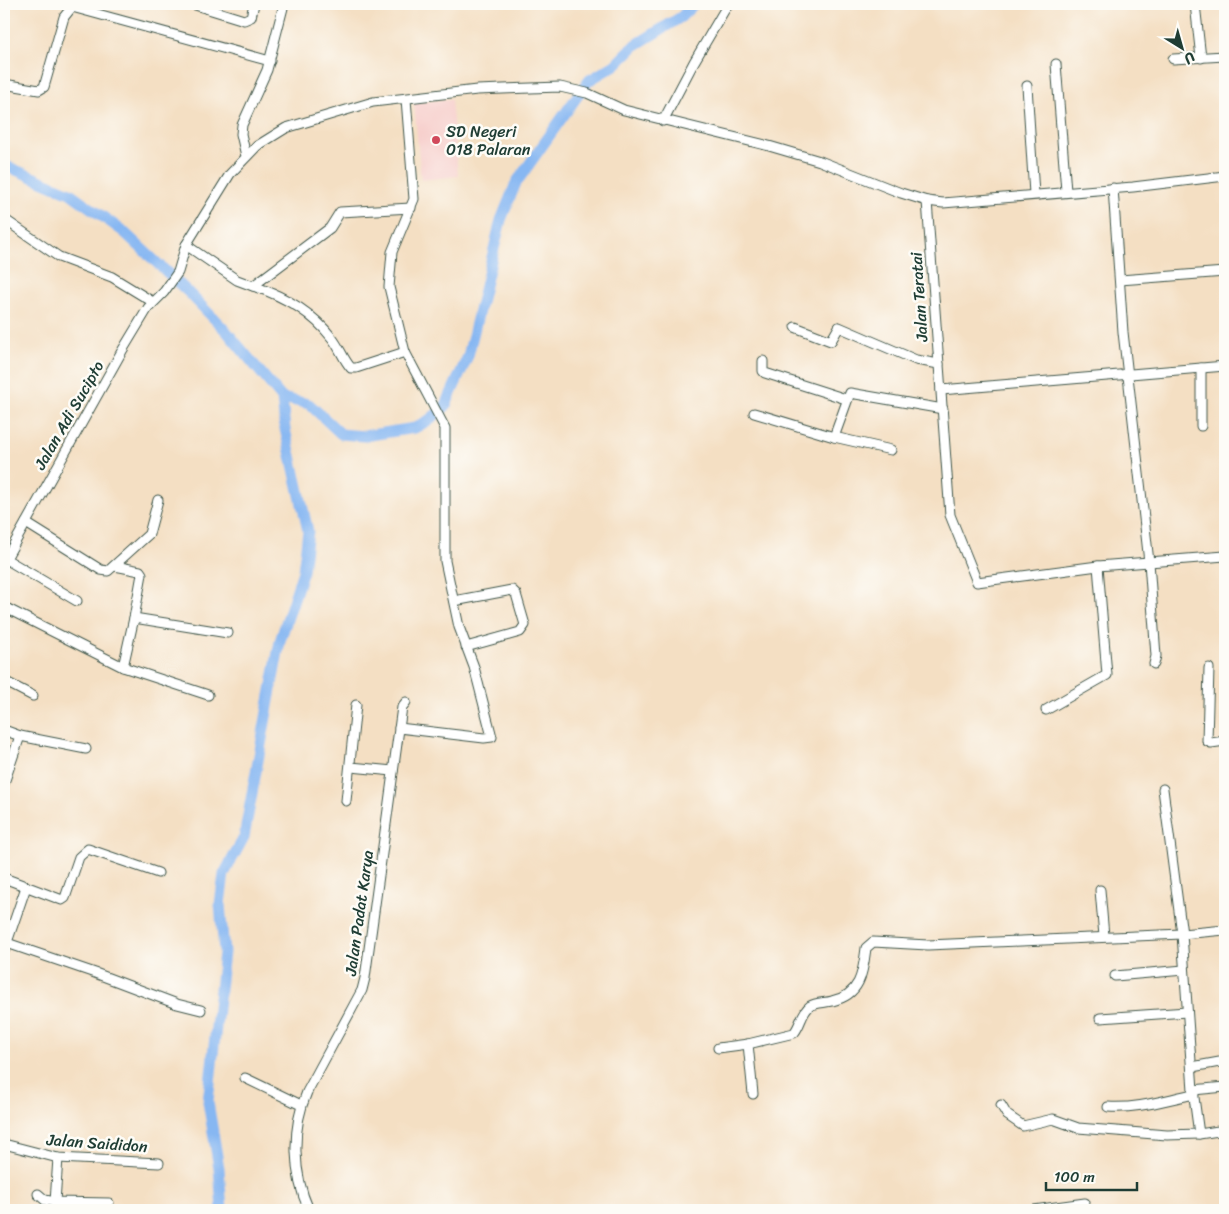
<svg xmlns="http://www.w3.org/2000/svg" width="1229" height="1214" font-family="Sriracha,sans-serif">
  <style>
    .built { fill: #f7d0cd }
    .lines { fill: none; stroke-linecap: round; stroke-linejoin: round }
    .river { stroke: #87b7f2; stroke-width: 11 }
    .minor-casing { stroke: #3f5549; stroke-width: 11 }
    .minor { stroke: #fff; stroke-width: 9 }
    .poi-dot { fill: #d1495b; stroke: #fdfcf7; stroke-width: 2 }
    .labels { text-anchor: middle; dominant-baseline: central; stroke-width: 5; stroke-linejoin: round; paint-order: stroke }
    .poi-label { font-size: 16px; fill: #1f3d34; stroke: #fdfcf7; text-anchor: start }
    .street-label { font-size: 16px; fill: #1f3d34; stroke: #fdfcf7 }
  </style>
  <rect width="100%" height="100%" fill="#fdfcf7"/>
  <filter id="ink" filterUnits="userSpaceOnUse"><feTurbulence type="fractalNoise" baseFrequency=".02" numOctaves="2"/><feDisplacementMap in="SourceGraphic" scale="10" xChannelSelector="R" yChannelSelector="G"/><feConvolveMatrix kernelMatrix="1 2 1 2 8 2 1 2 1" color-interpolation-filters="sRGB"/></filter>
  <filter id="wash" filterUnits="userSpaceOnUse"><feTurbulence type="fractalNoise" baseFrequency=".0096" numOctaves="4" result="noise"/><feDisplacementMap in="SourceGraphic" scale="20" xChannelSelector="R" yChannelSelector="G"/><feGaussianBlur stdDeviation="1.12" result="paint"/><feColorMatrix in="noise" values="0 0 0 0 0 0 0 0 0 0 0 0 0 0 0 0 0 1.4 0 .05"/><feComposite in="paint" operator="in"/></filter>
  <g filter="url(#wash)">
    <rect width="100%" height="100%" fill="#f4dfc3"/>
    <!-- built -->
    <path class="built" d="M451 99 458 176 421 180 414 103Z"/>
    <g class="lines">
      <!-- river -->
      <g class="river">
        <path d="M4 165 70 193 124 232 187 291 227 332 282 398 285 429 308 531 303 571 280 641 244 837 224 874 220 904 224 952 208 1102 219 1168 222 1210"/>
        <path d="M282 398 309 404 341 434 364 436 415 428 429 420 445 407 468 356 501 220 516 183 588 81 615 65 634 46 681 17 694 4"/>
      </g>
    </g>
  </g>
  <g filter="url(#ink)">
    <g class="lines">
      <!-- minor casing -->
      <g class="minor-casing">
        <g id="minor">
          <path d="M192 4 244 20 251 17 254 4"/>
          <path d="M1195 4 1201 58"/>
          <path d="M1173 59 1225 56"/>
          <path d="M1056 64 1066 191"/>
          <path d="M4 84 39 90 44 87 64 17 72 7 270 61"/>
          <path d="M1027 86 1034 194"/>
          <path d="M663 121 694 62 728 4"/>
          <path d="M246 156 241 134 242 125 267 70 284 4"/>
          <path d="M1113 188 1123 332 1149 562 1156 656 1154 664"/>
          <path d="M927 201 950 515 977 582 1098 566 1225 556"/>
          <path d="M4 219 59 257 112 277 153 302"/>
          <path d="M186 245 237 280 253 286 330 228 340 212 411 208"/>
          <path d="M1120 280 1225 272"/>
          <path d="M253 286C284 296 312 312 332 338 340 348 343 359 351 368H356L405 352"/>
          <path d="M795 327 831 341 839 327 916 360 939 364"/>
          <path d="M763 361V371L765 373 846 399"/>
          <path d="M1201 368V426"/>
          <path d="M941 390 1225 366"/>
          <path d="M754 413 834 437"/>
          <path d="M891 450 834 437 850 393 943 409"/>
          <path d="M26 523 101 570 108 571 149 534 158 500"/>
          <path d="M4 558 77 601"/>
          <path d="M4 562 122 351 148 308 164 292 178 272 186 245 230 174 257 146 286 128 373 102 477 90 560 87 587 93 624 110 769 146 820 161 901 193 927 201 943 203 1133 187 1225 176"/>
          <path d="M115 566 140 571 142 574 134 618"/>
          <path d="M454 601 512 590 516 594 525 625 520 632 466 647"/>
          <path d="M4 607 123 667 208 695"/>
          <path d="M123 667 134 618 228 633"/>
          <path d="M1209 668 1207 741 1211 743 1225 741"/>
          <path d="M4 681 33 696"/>
          <path d="M1046 710 1107 675 1098 566"/>
          <path d="M399 728 484 738 492 737 474 667 459 627 445 561V428L405 352 389 287 392 252 414 199 406 99"/>
          <path d="M4 730 20 736 4 783"/>
          <path d="M20 736 86 749"/>
          <path d="M351 767 393 771"/>
          <path d="M1163 789 1182 934 1193 1090 1199 1134 1225 1130"/>
          <path d="M346 801 356 705"/>
          <path d="M4 878 62 900 65 898 79 857 88 849 158 873"/>
          <path d="M1100 890 1104 936"/>
          <path d="M4 942 95 973 177 1004 201 1010"/>
          <path d="M4 951 26 887"/>
          <path d="M1115 976 1184 970"/>
          <path d="M1100 1018 1187 1012"/>
          <path d="M748 1044 753 1094"/>
          <path d="M718 1048 748 1044 794 1033C801 1025 801 1013 810 1006 816 1002 825 1003 832 1001 861 995 863 972 866 948L873 942 928 945 1182 934 1225 930"/>
          <path d="M1192 1067 1225 1061"/>
          <path d="M245 1078 301 1105"/>
          <path d="M1193 1090 1225 1087"/>
          <path d="M1001 1105 1007 1115 1023 1126 1053 1119 1078 1128 1167 1135 1199 1134"/>
          <path d="M1108 1107C1138 1109 1164 1100 1194 1094"/>
          <path d="M4 1144 58 1158 159 1163"/>
          <path d="M58 1158 55 1202 109 1203"/>
          <path d="M38 1194 45 1200 55 1202"/>
          <path d="M309 1210C293 1175 291 1129 307 1092L362 990 365 978 402 707 406 702"/>
          <path d="M1034 1210 1085 1203"/>
        </g>
      </g>
      <!-- minor -->
      <use href="#minor" class="minor"/>
    </g>
  </g>
  <!-- markers -->
  <circle class="poi-dot" cx="436" cy="140" r="5"/>
  <g class="labels">
    <!-- poi labels -->
    <g class="poi-label">
      <text x="446" y="131">SD Negeri<tspan x="446" dy="18">018 Palaran</tspan></text>
    </g>
    <!-- street labels -->
    <g class="street-label">
      <text transform="translate(919 297) rotate(-94)">Jalan Teratai</text>
      <text transform="translate(69 415) rotate(-60)">Jalan Adi Sucipto</text>
      <text transform="translate(359 913) rotate(-82)">Jalan Padat Karya</text>
      <text transform="translate(97 1143) rotate(4)">Jalan Saididon</text>
    </g>
  </g>
  <!-- margin -->
  <rect width="1229" height="1214" fill="none" stroke="#fdfcf7" stroke-width="20"/>
  <!-- north arrow -->
  <g transform="translate(1182 48) rotate(143)" stroke="#fdfcf7" stroke-width="4" paint-order="stroke">
  <path d="M0-4L9 19L0 12L-9 19Z" fill="#1f3d34"/>
  <text y="-8" font-size="14" font-weight="bold" text-anchor="middle" fill="#1f3d34">U</text>
  </g>
  <!-- scale -->
  <path d="M1046 1182v8h91v-8" fill="none" stroke="#1f3d34" stroke-width="2.5"/>
  <text x="1054" y="1182" font-size="15" fill="#1f3d34" stroke="#fdfcf7" stroke-width="4" paint-order="stroke">100 m</text>
</svg>
